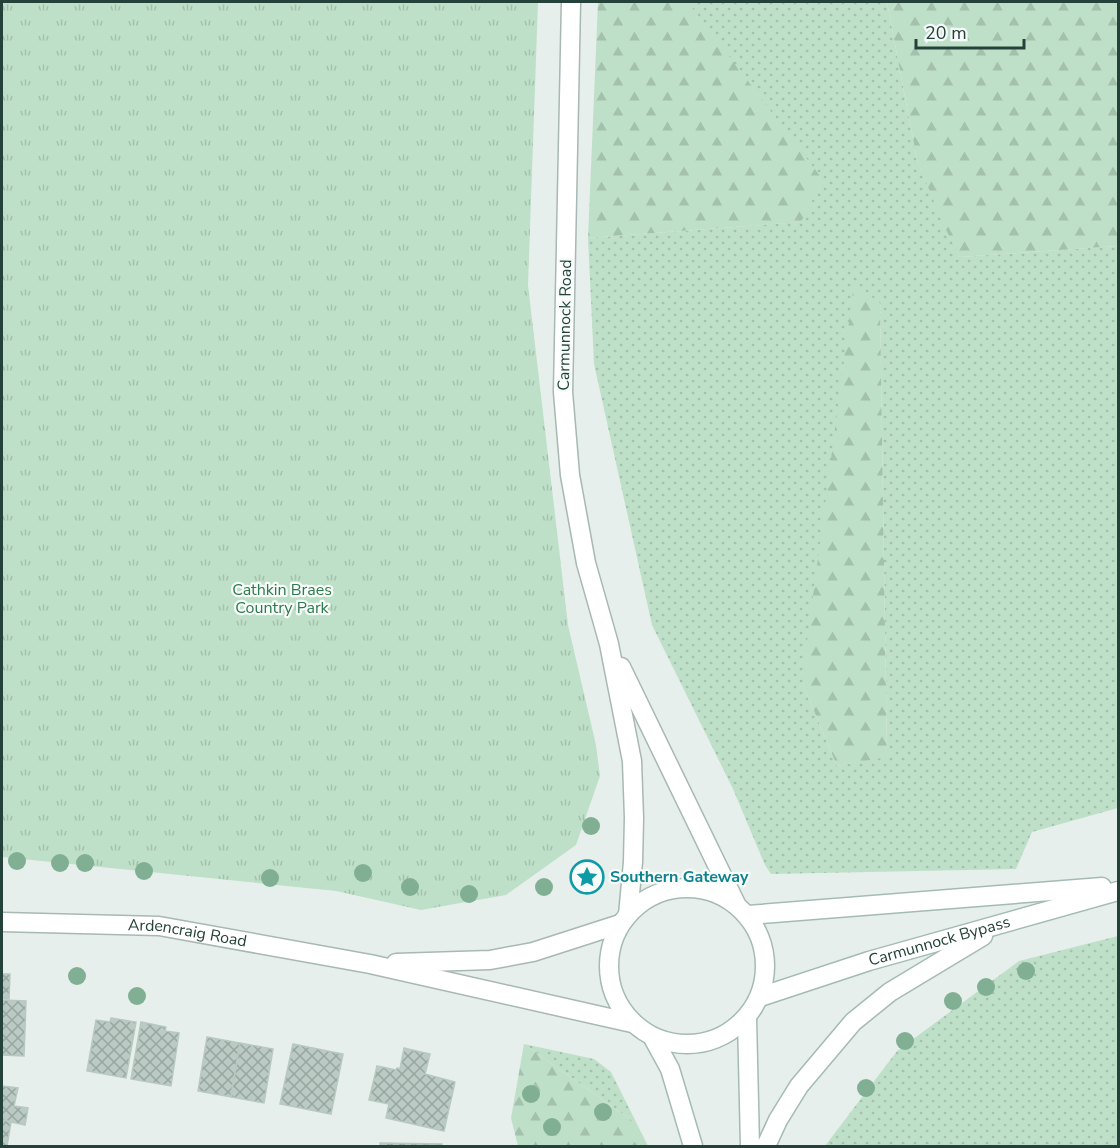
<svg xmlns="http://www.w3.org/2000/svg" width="1120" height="1148" font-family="'Nunito Sans',sans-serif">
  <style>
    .grass { fill: url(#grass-dots); fill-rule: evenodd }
    .forest { fill: url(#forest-firs) }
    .park { fill: url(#park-tufts) }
    .building { fill: url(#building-cross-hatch); stroke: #b8c9c2; stroke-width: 1.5 }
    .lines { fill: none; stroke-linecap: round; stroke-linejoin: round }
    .tertiary-casing { stroke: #a8b8b2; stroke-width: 21 }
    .secondary-casing { stroke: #a4bbb3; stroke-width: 21 }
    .tertiary { stroke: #fff; stroke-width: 18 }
    .secondary { stroke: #fff; stroke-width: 18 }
    .tree { fill: #80af93 }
    .labels { text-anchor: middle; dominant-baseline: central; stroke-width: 4.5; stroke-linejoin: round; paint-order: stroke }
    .street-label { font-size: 16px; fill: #24423a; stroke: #f7fbf9 }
    .park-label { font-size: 16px; fill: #2d7a4b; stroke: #f7fbf9 }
    .culture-label { font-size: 16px; font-weight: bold; fill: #0d838f; stroke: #f7fbf9; text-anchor: start }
  </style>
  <defs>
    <pattern id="grass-dots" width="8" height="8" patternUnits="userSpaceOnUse" patternTransform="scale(1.5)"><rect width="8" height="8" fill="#bfe0c8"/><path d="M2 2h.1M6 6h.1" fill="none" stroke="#a4c1ad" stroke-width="1.8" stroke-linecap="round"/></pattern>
    <pattern id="forest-firs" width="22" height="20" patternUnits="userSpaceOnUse" patternTransform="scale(1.5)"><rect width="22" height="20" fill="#bfe0c8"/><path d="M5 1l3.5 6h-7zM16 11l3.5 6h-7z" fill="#a4c1ad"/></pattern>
    <pattern id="park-tufts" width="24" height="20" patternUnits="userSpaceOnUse" patternTransform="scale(1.5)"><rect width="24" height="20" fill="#bfe0c8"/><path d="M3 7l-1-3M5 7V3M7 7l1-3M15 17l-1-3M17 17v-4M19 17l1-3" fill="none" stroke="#a4c1ad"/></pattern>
    <pattern id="building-cross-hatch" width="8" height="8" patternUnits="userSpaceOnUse" patternTransform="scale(1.5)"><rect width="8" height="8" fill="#bbcac4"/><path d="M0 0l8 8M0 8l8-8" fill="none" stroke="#98a6a0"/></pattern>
  </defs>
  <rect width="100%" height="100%" fill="#e6efeb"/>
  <!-- grass -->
  <g class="grass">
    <path d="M691 2H887L917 160 960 257 1118 246V808L1032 832 1016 869 771 874 765 865 733 789 652 625 594 364 588 238 800 222 691 6ZM880 303 887 756 837 766 804 687Z"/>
    <path d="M1118 936V1146H825L897 1051 1019 961Z"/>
    <path d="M524 1044 594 1059 611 1072 637 1124Z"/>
  </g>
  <!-- forest -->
  <g class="forest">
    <path d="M598 2H691V6L823 180 801 222 588 238Z"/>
    <path d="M887 2H1118V246L960 257 944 226 917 160Z"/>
    <path d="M854 284 880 303 887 757 837 766 804 687 805 657Z"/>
    <path d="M524 1044 637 1124 648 1146H608L606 1145 604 1146H518L511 1118Z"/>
  </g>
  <!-- park -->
  <path class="park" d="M2 2H538L528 285 568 625 596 745 600 776 576 845 506 895 421 910 336 891 2 857Z"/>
  <!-- building -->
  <g class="building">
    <path d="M2 974H10L9 999 2 998Z"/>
    <path d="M2 1000 26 1001 24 1056 2 1055Z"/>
    <path d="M111 1018 136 1022 126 1078 87 1071 96 1020 110 1022Z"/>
    <path d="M141 1022 166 1027 165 1031 179 1033 171 1086 131 1079Z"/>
    <path d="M207 1037 240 1043 231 1097 198 1091Z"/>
    <path d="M240 1043 273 1049 264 1103 231 1097Z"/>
    <path d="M293 1044 343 1054 331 1114 280 1104Z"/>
    <path d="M404 1048 430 1054 425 1074 455 1082 444 1131 386 1118 389 1104 369 1100 377 1066 396 1070 397 1068 400 1069Z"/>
    <path d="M2 1086 18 1088 14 1106 28 1108 25 1125 2 1120Z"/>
    <path d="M2 1120 11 1122 7 1146H2Z"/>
    <path d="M380 1143 442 1144V1146H380Z"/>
  </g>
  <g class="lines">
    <!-- tertiary casing -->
    <g class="tertiary-casing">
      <g id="tertiary">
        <path d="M571 2 563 392 570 475 586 563 609 644 632 761 634 818 633 862 628 915"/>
        <path d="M621 667 736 904"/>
        <path id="s1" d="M2 922 159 926 370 964 632 1023"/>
        <path d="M396 963 490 960 533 952 620 924"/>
      </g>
    </g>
    <!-- secondary casing -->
    <g class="secondary-casing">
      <g id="secondary">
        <circle cx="687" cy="966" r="78"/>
        <path d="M748 915 1102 887"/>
        <path id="s2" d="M760 997 869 961 1118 891"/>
        <path d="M747 1018 750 1146"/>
        <path d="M653 1038 670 1069 693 1146"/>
        <path d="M766 1146 778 1120 799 1086 853 1022 890 992 983 936"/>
      </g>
    </g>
    <!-- tertiary -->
    <use href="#tertiary" class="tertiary"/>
    <!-- secondary -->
    <use href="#secondary" class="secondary"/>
  </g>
  <!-- trees -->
  <g class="tree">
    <circle cx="591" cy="826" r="9"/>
    <circle cx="17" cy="861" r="9"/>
    <circle cx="60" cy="863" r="9"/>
    <circle cx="85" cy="863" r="9"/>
    <circle cx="144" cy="871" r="9"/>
    <circle cx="363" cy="873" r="9"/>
    <circle cx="270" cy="878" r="9"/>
    <circle cx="410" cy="887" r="9"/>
    <circle cx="544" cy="887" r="9"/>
    <circle cx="469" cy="894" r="9"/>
    <circle cx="1026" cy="971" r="9"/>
    <circle cx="77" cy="976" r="9"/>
    <circle cx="986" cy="987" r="9"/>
    <circle cx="137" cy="996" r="9"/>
    <circle cx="953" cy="1001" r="9"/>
    <circle cx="905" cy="1041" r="9"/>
    <circle cx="866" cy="1088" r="9"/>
    <circle cx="531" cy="1094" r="9"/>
    <circle cx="603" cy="1112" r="9"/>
    <circle cx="552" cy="1127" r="9"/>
  </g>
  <!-- icons -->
  <defs>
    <g id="sight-ring" transform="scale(1.725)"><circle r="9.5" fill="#f7fbf9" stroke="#0f9aa8" stroke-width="1.5"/><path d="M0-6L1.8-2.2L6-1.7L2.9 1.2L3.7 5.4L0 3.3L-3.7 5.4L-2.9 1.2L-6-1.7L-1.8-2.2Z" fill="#0f9aa8"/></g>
  </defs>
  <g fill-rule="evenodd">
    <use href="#sight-ring" x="587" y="877"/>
  </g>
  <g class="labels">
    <!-- street labels -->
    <g class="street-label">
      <text transform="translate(565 325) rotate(-89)">Carmunnock Road</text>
      <text stroke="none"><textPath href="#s1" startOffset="186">Ardencraig Road</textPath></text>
      <text stroke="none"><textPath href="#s2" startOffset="188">Carmunnock Bypass</textPath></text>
    </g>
    <!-- park labels -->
    <g class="park-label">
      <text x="282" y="590">Cathkin Braes<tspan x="282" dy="18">Country Park</tspan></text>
    </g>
    <!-- culture labels -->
    <g class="culture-label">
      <text x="610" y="877">Southern Gateway</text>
    </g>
  </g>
  <!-- border -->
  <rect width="1120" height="1148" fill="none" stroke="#24423a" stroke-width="6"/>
  <!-- scale -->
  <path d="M916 39v9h108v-9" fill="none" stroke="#24423a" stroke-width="3"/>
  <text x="925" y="39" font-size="18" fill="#24423a" stroke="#f7fbf9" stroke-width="4.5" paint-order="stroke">20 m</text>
</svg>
